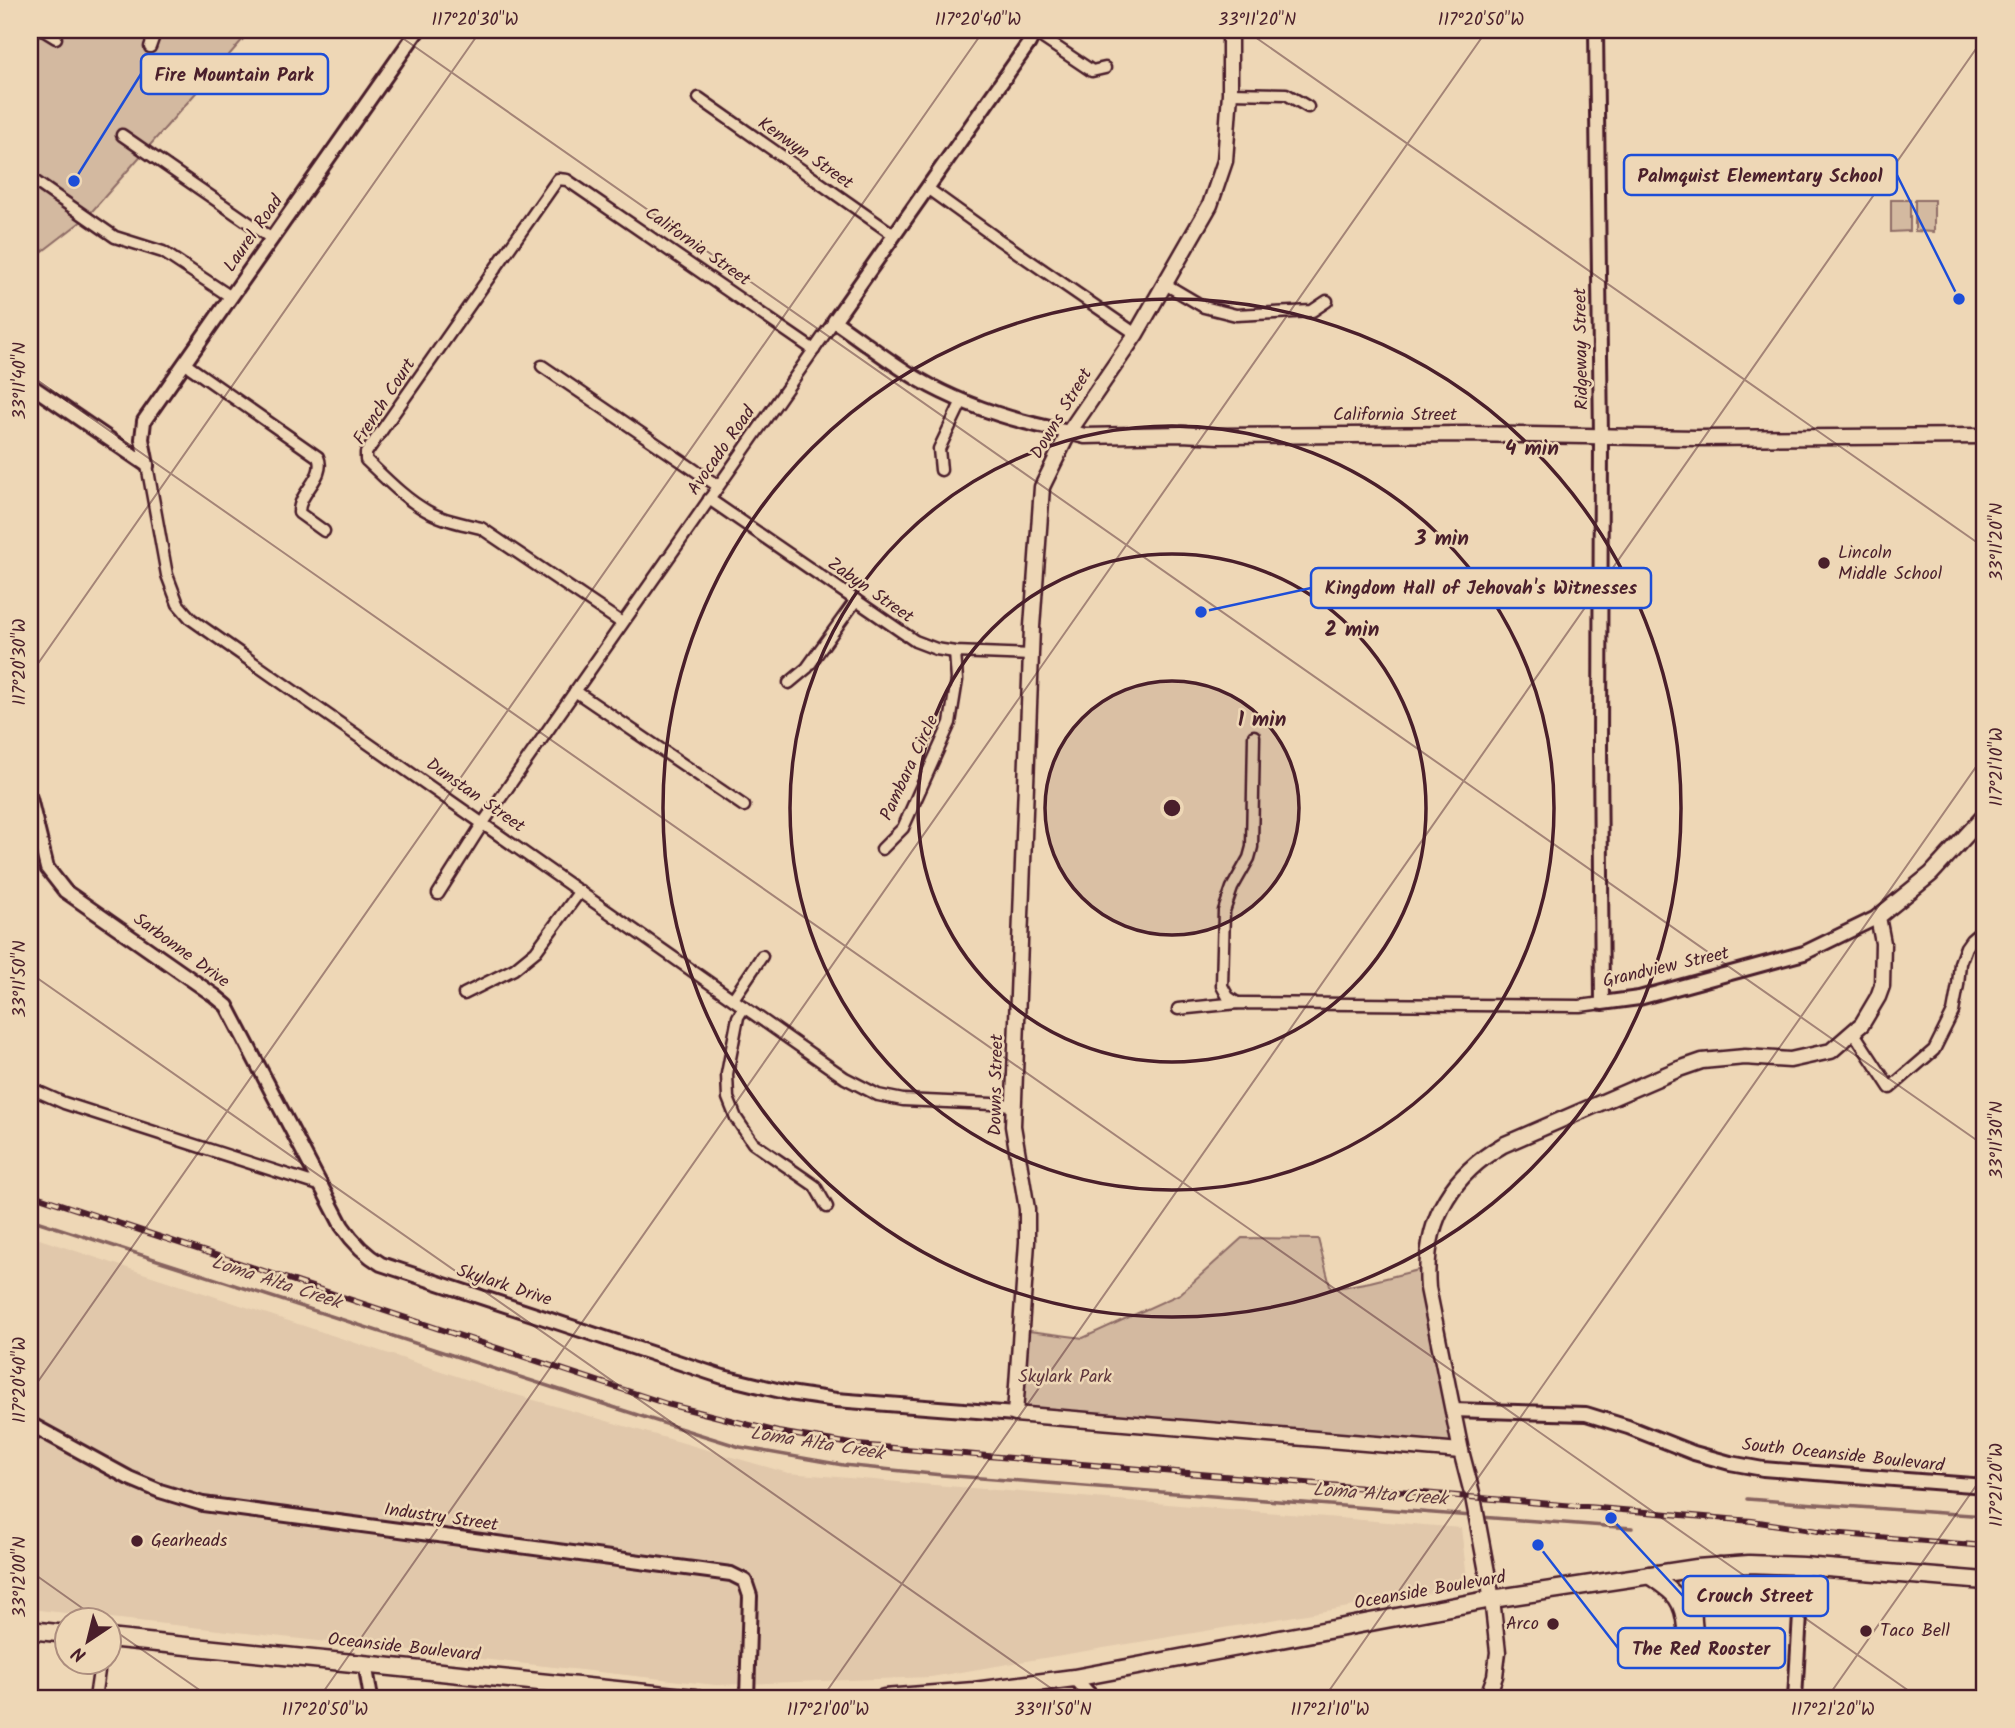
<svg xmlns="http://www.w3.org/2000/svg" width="2015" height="1728" font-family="Kalam,sans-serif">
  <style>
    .built { fill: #e1c8ab }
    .green { fill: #d3b9a0; stroke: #8e6c66; stroke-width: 2 }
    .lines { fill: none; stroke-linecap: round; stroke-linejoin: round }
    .stream { stroke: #87635f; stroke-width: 3.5 }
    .minor-casing { stroke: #4a1f2b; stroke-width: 15 }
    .tertiary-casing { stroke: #4a1f2b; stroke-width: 18 }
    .secondary-casing { stroke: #4a1f2b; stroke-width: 19 }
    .primary-casing { stroke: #4a1f2b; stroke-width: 21 }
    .minor { stroke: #eed7b6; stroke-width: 10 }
    .tertiary { stroke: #eed7b6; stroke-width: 12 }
    .secondary { stroke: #eed7b6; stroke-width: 14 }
    .primary { stroke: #eed7b6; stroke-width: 16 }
    .rail-casing { stroke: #4a1f2b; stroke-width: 6 }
    .rail { stroke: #eed7b6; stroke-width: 3.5; stroke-dasharray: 10; stroke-linecap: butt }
    .ticks { fill: none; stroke: #4a1f2b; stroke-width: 2; stroke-opacity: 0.45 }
    .ring { fill: none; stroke: #4a1f2b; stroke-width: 3.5 }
    .poi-dot { fill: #4a1f2b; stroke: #eed7b6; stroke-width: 2.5 }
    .labels { text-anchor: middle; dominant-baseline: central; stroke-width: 5; stroke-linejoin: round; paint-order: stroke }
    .street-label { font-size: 18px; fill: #4a1f2b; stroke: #eed7b6 }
    .poi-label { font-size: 18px; fill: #4a1f2b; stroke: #eed7b6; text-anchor: start }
    .park-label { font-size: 18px; fill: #5f363d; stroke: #eed7b6 }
    .water-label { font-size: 19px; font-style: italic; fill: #633c40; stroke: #eed7b6 }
    .centre { fill: #4a1f2b; stroke: #eed7b6; stroke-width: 3.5 }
    .ring-label { font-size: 21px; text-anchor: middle; font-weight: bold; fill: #4a1f2b; stroke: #eed7b6; stroke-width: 5; stroke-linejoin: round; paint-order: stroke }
    .leader { fill: none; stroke: #1d4ed8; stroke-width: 2.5 }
    .callout-dot { fill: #1d4ed8; stroke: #eed7b6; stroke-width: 2.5 }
    .callout { fill: #eed7b6; stroke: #1d4ed8; stroke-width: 2.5 }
    .callout-label { font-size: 19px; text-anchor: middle; font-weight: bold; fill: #4a1f2b }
    .neatline { fill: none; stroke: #4a1f2b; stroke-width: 2.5 }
    .ticks-label { font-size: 18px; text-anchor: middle; fill: #4a1f2b }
  </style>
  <rect width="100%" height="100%" fill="#eed7b6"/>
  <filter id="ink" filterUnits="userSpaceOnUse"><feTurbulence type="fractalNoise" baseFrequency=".0143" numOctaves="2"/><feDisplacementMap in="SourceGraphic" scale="14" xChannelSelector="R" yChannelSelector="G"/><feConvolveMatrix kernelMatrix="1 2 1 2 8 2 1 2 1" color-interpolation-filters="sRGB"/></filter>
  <g filter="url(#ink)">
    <!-- built -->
    <g class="built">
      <path d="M30 1236 499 1390 788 1473 1461 1528 1468 1587 931 1677 716 1685 30 1609Z"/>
      <path d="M1985 1606V1698H1977Z"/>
    </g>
    <!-- green -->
    <g class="green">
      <path d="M30 30H251L87 217 30 261Z"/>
      <path d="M1891 200H1910V231L1891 232Z"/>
      <path d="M1915 200H1934V232L1915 231Z"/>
      <path d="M1242 1238 1318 1239 1331 1289 1370 1282 1426 1268 1461 1451 1014 1414 1021 1330 1083 1338 1180 1294Z"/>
    </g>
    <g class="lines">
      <!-- stream -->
      <g class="stream">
        <path d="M30 1219 650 1419 740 1447 843 1465 942 1475 1472 1516"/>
        <path d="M1747 1499 1985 1516"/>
        <path d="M1480 1517 1632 1528"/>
      </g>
      <!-- minor casing -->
      <g class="minor-casing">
        <g id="minor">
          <path d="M43 30 56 38"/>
          <path d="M1034 32 1092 71 1105 68"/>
          <path d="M30 38 35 30"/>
          <path d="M150 47 156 30"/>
          <path d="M1230 93 1286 94 1308 107"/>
          <path d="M699 98 894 235"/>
          <path d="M122 135 272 239"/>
          <path d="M30 178 115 237 163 252 231 297"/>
          <path d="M927 188 995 237 1136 334"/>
          <path d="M1165 284 1204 307 1236 315 1312 311 1327 301"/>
          <path d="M184 363 318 457C327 477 298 492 299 513L324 531"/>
          <path d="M542 366 718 486"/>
          <path d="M147 465 167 575 178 604 191 619 845 1078 878 1095 903 1100 1014 1105"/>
          <path d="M941 470 939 449 962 401"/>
          <path d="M709 499 915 641 936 649 955 652 1031 655"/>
          <path d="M622 623 481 528C463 524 443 520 427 511 405 499 385 478 366 460V453L558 179 567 180 814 350"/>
          <path d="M789 683 807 668 856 600"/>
          <path d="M575 691 744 806"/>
          <path d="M882 849 903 828 950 723 957 680 955 652"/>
          <path d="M438 894 483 823 834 321"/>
          <path d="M464 994 514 969 536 951 580 891"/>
          <path d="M733 999 762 956"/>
          <path d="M1237 1003 1228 997 1222 986 1224 911 1232 888 1249 858 1252 847 1254 736"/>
          <path d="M744 1007 738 1017 727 1074 728 1098 736 1118 753 1143 815 1186 827 1207"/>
          <path d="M1178 1009 1238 1003 1580 1006 1602 1003"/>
          <path d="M1854 1033 1890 1088 1934 1050 1953 1012 1958 985 1960 963 1966 947 1971 940 1985 928"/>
          <path d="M30 1088 64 1103 322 1186"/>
          <path d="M95 1698 99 1671"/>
        </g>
      </g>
      <!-- tertiary casing -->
      <g class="tertiary-casing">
        <g id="tertiary">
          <path d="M1035 30 1029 43 834 321C862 340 889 362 918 379 966 407 1016 422 1069 432"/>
          <path d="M1596 30 1601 437 1600 746 1602 1003 1639 998 1804 953 1878 917"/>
          <path d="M30 385 147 465"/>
          <path d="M147 465 142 439 144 421 418 30"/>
          <path d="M30 798 47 868 65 891 215 996 227 1006 342 1226C353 1242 364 1254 381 1264L723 1377 789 1393 836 1400 1015 1414"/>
          <path d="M1453 1410 1586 1414 1628 1427 1694 1453 1730 1463 1763 1469 1985 1486"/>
          <path d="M30 1424 129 1478 160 1491 203 1504 731 1574 745 1581 750 1596 747 1698"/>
          <path d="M365 1663 371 1698"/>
          <path d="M1074 1678 1093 1698"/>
          <path d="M1795 1698 1803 1566"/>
        </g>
      </g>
      <!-- secondary casing -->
      <g class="secondary-casing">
        <g id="secondary">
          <path d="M1230 30V93L1225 161 1210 205 1136 334 1069 432 1042 487 1032 627 1013 1126 1027 1209V1242L1015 1414 1461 1451"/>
          <path d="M1069 432 1085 436 1182 434 1219 436 1467 434 1696 438 1985 436"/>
          <path d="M1487 1698 1495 1676 1498 1652 1492 1599 1473 1497 1461 1451 1428 1288C1423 1225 1448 1177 1503 1145L1679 1069 1702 1061 1745 1057 1790 1060 1831 1051 1862 1024 1878 997 1882 986 1883 943 1878 917 1931 874 1985 815"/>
        </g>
      </g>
      <!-- primary casing -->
      <g class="primary-casing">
        <g id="primary">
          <path d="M1649 1575C1673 1592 1683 1596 1686 1627"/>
          <path d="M30 1630 66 1634"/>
          <path d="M108 1638 695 1698"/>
          <path d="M1697 1651C1695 1634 1688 1610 1698 1594 1704 1584 1713 1575 1720 1566"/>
          <path d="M884 1698 974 1691 1074 1678 1492 1599 1697 1568 1749 1564 1803 1566 1985 1581"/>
        </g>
      </g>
      <!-- minor -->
      <use href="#minor" class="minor"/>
      <!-- tertiary -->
      <use href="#tertiary" class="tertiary"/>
      <!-- secondary -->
      <use href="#secondary" class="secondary"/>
      <!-- primary -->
      <use href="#primary" class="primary"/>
      <!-- rail casing -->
      <g class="rail-casing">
        <path id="rail" d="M30 1194 667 1404 778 1432 858 1445 1705 1517 1752 1521 1831 1533 1985 1546"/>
      </g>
      <!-- rail -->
      <use href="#rail" class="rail"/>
    </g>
  </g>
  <!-- ticks -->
  <path class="ticks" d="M391 30 1985 1146M1245 30 1985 548M30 375 1919 1698M30 675 481 30M30 973 1065 1698M30 1393 984 30M30 1571 99 1620M108 1626 211 1698M319 1698 1487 30M822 1698 1985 36M1324 1698 1985 754M1827 1698 1985 1473"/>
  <!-- distance rings -->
  <circle cx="1172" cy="808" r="127" fill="#4a1f2b" fill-opacity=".12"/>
  <g class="ring">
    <circle cx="1172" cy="808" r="127"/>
    <circle cx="1172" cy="808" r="254"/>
    <circle cx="1172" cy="808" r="382"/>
    <circle cx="1172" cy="808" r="509"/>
  </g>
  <!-- markers -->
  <g class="poi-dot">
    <circle cx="1824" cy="563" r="7"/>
    <circle cx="137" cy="1541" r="7"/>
    <circle cx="1553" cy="1624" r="7"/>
    <circle cx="1866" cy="1631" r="7"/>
  </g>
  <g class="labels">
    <!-- street labels -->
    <g class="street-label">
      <text transform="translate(805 154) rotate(35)">Kenwyn Street</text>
      <text transform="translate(254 234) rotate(-55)">Laurel Road</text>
      <text transform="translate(697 247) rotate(35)">California Street</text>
      <text transform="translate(1582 349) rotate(-91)">Ridgeway Street</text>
      <text transform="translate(385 402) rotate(-57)">French Court</text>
      <text transform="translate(1062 414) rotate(-59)">Downs Street</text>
      <text x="1395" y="415">California Street</text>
      <text transform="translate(722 451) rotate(-55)">Avocado Road</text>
      <text transform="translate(870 591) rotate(35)">Zabyn Street</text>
      <text transform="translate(910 768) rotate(-65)">Pambara Circle</text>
      <text transform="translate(475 796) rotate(35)">Dunstan Street</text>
      <text transform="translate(181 951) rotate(36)">Sarbonne Drive</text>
      <text transform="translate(1666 968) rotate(-13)">Grandview Street</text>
      <text transform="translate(997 1085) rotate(-89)">Downs Street</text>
      <text transform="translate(504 1286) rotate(18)">Skylark Drive</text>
      <text transform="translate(1843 1456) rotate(6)">South Oceanside Boulevard</text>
      <text transform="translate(441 1518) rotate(8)">Industry Street</text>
      <text transform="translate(1430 1591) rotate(-10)">Oceanside Boulevard</text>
      <text transform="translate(404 1648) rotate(6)">Oceanside Boulevard</text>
    </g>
    <!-- poi labels -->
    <g class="poi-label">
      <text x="1838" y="553">Lincoln<tspan x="1838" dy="21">Middle School</tspan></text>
      <text x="151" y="1541">Gearheads</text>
      <text x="1539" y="1624" text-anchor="end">Arco</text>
      <text x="1880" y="1631">Taco Bell</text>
    </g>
    <!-- park labels -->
    <g class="park-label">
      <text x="1065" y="1377">Skylark Park</text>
    </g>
    <!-- water labels -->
    <g class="water-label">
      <text transform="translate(276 1283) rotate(18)">Loma Alta Creek</text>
      <text transform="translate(817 1444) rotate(9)">Loma Alta Creek</text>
      <text transform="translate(1380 1495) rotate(4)">Loma Alta Creek</text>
    </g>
  </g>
  <circle cx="1172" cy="808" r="10" class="centre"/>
  <g class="ring-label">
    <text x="1532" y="455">4 min</text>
    <text x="1442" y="545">3 min</text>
    <text x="1352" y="636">2 min</text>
    <text x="1262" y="726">1 min</text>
  </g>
  <!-- callouts -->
  <path class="leader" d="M74 181L141 74M1959 299L1897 175M1201 612L1311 588M1611 1518L1683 1596M1538 1545L1618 1648"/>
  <g class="callout-dot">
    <circle cx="74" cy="181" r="7"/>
    <circle cx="1959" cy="299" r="7"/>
    <circle cx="1201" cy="612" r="7"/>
    <circle cx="1611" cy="1518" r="7"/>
    <circle cx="1538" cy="1545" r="7"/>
  </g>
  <g class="callout">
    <rect x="141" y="54" width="187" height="40" rx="7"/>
    <rect x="1624" y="155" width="273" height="40" rx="7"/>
    <rect x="1311" y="568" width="340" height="40" rx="7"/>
    <rect x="1683" y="1576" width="145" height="40" rx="7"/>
    <rect x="1618" y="1628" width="167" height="40" rx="7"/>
  </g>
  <g class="callout-label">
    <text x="234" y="81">Fire Mountain Park</text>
    <text x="1760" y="182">Palmquist Elementary School</text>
    <text x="1481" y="594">Kingdom Hall of Jehovah's Witnesses</text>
    <text x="1755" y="1602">Crouch Street</text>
    <text x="1701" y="1655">The Red Rooster</text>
  </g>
  <!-- margin -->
  <rect width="2015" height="1728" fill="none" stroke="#eed7b6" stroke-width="77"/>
  <!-- north arrow -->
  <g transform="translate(88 1641) rotate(215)"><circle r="33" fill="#eed7b6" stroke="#ac8d7e" stroke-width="2"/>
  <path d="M0-5L12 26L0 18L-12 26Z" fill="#4a1f2b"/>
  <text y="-10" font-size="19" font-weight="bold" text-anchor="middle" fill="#4a1f2b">N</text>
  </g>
  <rect x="38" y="38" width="1938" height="1652" class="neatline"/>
  <g class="ticks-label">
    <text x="475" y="25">117°20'30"W</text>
    <text x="978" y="25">117°20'40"W</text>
    <text x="1257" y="25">33°11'20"N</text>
    <text x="1481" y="25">117°20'50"W</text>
    <text transform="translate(19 381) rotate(-90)" y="6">33°11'40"N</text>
    <text transform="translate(1996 542) rotate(-90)" y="6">33°11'20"N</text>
    <text transform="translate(19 662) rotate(-90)" y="6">117°20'30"W</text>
    <text transform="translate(1996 767) rotate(-90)" y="6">117°21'10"W</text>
    <text transform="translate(19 979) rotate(-90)" y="6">33°11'50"N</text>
    <text transform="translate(1996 1140) rotate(-90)" y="6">33°11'30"N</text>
    <text transform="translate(19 1380) rotate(-90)" y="6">117°20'40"W</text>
    <text transform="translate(1996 1485) rotate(-90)" y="6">117°21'20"W</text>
    <text transform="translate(19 1577) rotate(-90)" y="6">33°12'00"N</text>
    <text x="325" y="1715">117°20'50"W</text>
    <text x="828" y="1715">117°21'00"W</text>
    <text x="1053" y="1715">33°11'50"N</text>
    <text x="1330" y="1715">117°21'10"W</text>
    <text x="1833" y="1715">117°21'20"W</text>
  </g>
</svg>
